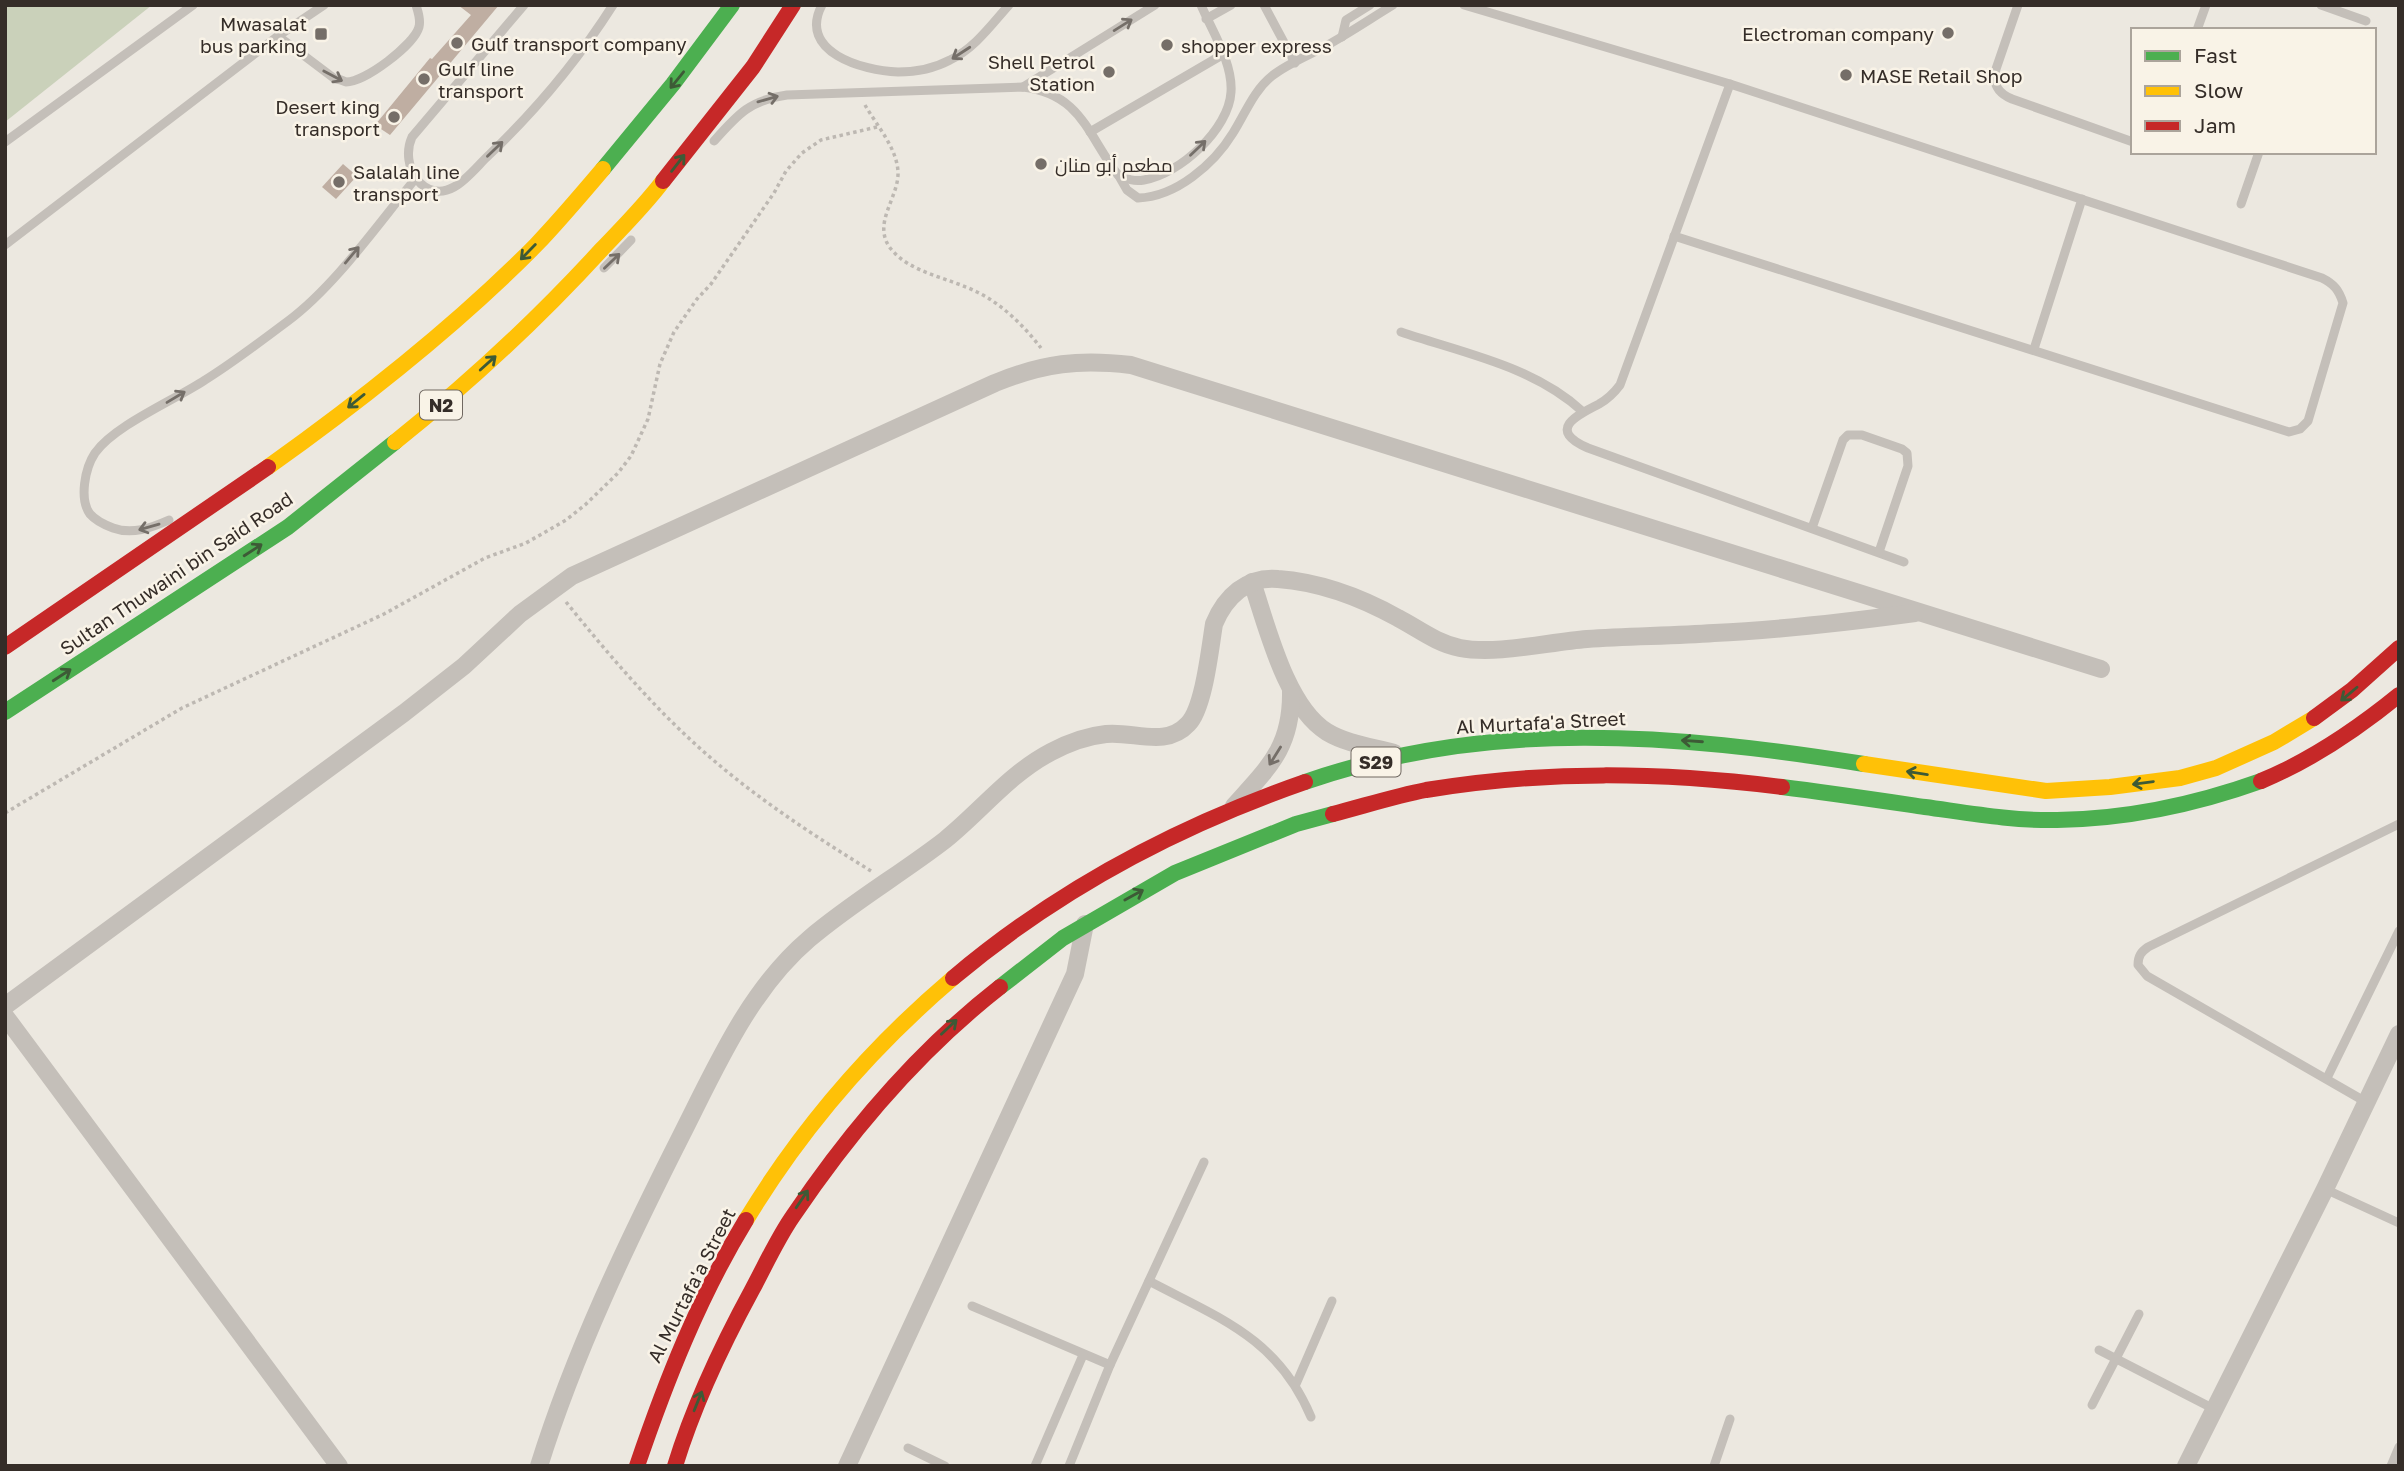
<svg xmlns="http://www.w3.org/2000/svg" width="2404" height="1471" font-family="'Golos Text',Cairo,sans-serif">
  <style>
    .green { fill: #cad1ba }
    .building { fill: #bfaea2 }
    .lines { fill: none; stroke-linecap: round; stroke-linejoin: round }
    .path { stroke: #bdb8b2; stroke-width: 3.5; stroke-dasharray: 3.5 3.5; stroke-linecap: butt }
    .lane { stroke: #c4bfb9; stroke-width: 9 }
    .street { stroke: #c4bfb9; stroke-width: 18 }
    .fast { stroke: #4caf50; stroke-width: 16 }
    .slow { stroke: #ffc107; stroke-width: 16 }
    .jam { stroke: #c62828; stroke-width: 16 }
    .oneway { stroke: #756f69 }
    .oneway2 { stroke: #3d5a36 }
    .poi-dot { fill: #756e68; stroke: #f9f3e7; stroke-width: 2.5 }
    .labels { text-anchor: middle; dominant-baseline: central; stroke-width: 5; stroke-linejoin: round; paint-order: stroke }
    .shield { fill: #f9f3e7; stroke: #706861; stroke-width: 2 }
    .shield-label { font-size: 18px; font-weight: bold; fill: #352d28 }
    .poi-label { font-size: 19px; fill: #352d28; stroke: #f9f3e7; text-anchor: start }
    .street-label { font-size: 19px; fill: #352d28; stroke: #f9f3e7 }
  </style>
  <rect width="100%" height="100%" fill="#ece8e0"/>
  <!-- green -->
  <path class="green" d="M5 5H152L5 122Z"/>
  <!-- building -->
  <g class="building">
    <path d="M458 5H499L390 135 375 125 430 58 432 59 471 15Z"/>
    <path d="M343 164 357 176 336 199 322 187Z"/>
  </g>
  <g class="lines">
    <!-- path -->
    <g class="path">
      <path d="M865 105C877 126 897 148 898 172 899 198 871 224 891 249 910 273 950 278 977 292 1002 304 1024 326 1041 348"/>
      <path d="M566 602C609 655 653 707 704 752 756 798 813 835 871 871"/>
      <path d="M5 813 182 708 384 614 485 558 526 543 566 520 585 505 618 473 631 456 648 419 660 364 674 332 697 299 711 284 774 193 786 171 802 153 821 140 877 127"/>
    </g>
    <!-- lane -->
    <g class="lane">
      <path d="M524 5 412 137C399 166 424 204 454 187 467 180 479 164 490 154 537 109 578 60 613 5"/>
      <path d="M822 5C797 52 863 71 898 72 915 72 935 68 950 60 975 48 991 25 1009 5"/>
      <path d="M1264 5 1295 63"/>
      <path d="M1464 5 1730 84 2322 278C2334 284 2339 290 2343 303L2308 421 2300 429 2289 432 1674 236"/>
      <path d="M2018 5 1996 69C1992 84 1998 93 2012 99L2133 142"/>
      <path d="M2321 5 2366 21"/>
      <path d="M1206 19 1231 5"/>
      <path d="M2197 30 2206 5"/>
      <path d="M278 36 335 79C338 79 344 81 346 82 365 82 414 45 419 27 421 19 418 12 416 5"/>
      <path d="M1342 37 1346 20 1370 5"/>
      <path d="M1730 84 1620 385C1614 393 1608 399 1599 404 1577 415 1546 430 1588 448L1904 562"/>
      <path d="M1023 87 1155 5"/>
      <path d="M1090 132 1222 55"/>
      <path d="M714 141C738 114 750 100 787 95L1023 87C1081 94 1087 134 1118 175 1127 179 1134 182 1144 180 1180 174 1229 129 1231 92 1233 63 1212 31 1201 5"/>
      <path d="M5 142 193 5"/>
      <path d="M1119 176 1127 190 1138 198C1176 197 1214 164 1233 133 1245 114 1254 90 1272 76 1287 64 1307 56 1324 47 1348 34 1370 19 1393 5"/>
      <path d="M2241 204 2259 152"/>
      <path d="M5 245 278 36 324 5"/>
      <path d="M604 268 631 240"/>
      <path d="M1401 332C1463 353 1533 366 1582 411"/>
      <path d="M2034 349 2082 199"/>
      <path d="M169 520C151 528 132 535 113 528 105 525 96 521 90 514 79 499 85 468 95 453 115 425 175 400 205 380 234 362 261 341 288 321 335 286 378 224 416 178"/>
      <path d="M1812 528 1843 440 1848 435H1862L1902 449 1907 453 1908 466 1879 552"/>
      <path d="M2327 1078 2399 931"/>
      <path d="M2366 1102 2147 976 2138 965C2138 956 2141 952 2148 947L2399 824"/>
      <path d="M2325 1189 2399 1223"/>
      <path d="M1149 1281C1219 1318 1278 1338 1311 1417"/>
      <path d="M972 1306 1110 1365"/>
      <path d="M2099 1350 2214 1409"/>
      <path d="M1296 1384 1332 1301"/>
      <path d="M2092 1405 2139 1314"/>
      <path d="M908 1448 945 1466"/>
      <path d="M1035 1466 1083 1355"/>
      <path d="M1069 1466 1110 1365 1204 1162"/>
      <path d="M1714 1466 1730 1419"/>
      <path d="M2391 1466 2399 1447"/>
    </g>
    <!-- street -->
    <g class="street">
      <path d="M1252 582C1267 626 1286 707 1327 732 1347 744 1372 747 1394 753"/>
      <path d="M1234 806C1269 767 1292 747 1291 691"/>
      <path d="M5 1006 404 713 464 666 520 614 572 576 995 383C1044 363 1079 359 1131 365L2101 669"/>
      <path d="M5 1016 339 1466"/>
      <path d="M539 1466C575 1351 627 1243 681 1136 716 1067 749 990 809 939 851 903 901 874 945 840 981 811 1009 774 1051 752 1068 743 1087 736 1106 734 1134 731 1166 748 1188 724 1204 708 1210 648 1214 624 1225 597 1247 576 1278 579 1319 582 1362 598 1398 618 1419 629 1436 643 1460 648 1497 655 1548 642 1587 639 1629 636 1672 636 1714 633 1781 630 1848 622 1915 613"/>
      <path d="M847 1466 1075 974 1085 924"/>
      <path d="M2186 1466 2325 1189 2399 1034"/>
    </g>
    <!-- fast -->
    <g class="fast">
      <path d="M603 169 673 84 732 5"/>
      <path d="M5 712 288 527 395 442"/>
      <path d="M1305 782C1489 718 1676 734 1864 764"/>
      <path d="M1782 787C1830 793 1877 800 1925 807 1969 813 2013 821 2057 820 2128 819 2194 805 2261 781"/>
      <path d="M1000 987 1063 938 1175 873 1296 824 1333 814"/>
    </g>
    <!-- slow -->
    <g class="slow">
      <path d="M395 442C469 383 538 319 602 249 623 227 645 205 663 181"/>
      <path d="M268 467C362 400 455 327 536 245 559 221 581 195 603 169"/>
      <path d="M1864 764 2046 791 2110 787 2180 778 2216 768 2274 742 2314 718"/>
      <path d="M746 1220C801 1129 872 1047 953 978"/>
    </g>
    <!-- jam -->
    <g class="jam">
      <path d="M663 181 753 67 793 5"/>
      <path d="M5 647 268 467"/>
      <path d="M2314 718 2352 690 2399 648"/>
      <path d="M2261 781C2312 760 2356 730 2399 695"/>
      <path d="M1333 814C1364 806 1395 796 1426 790 1547 770 1660 772 1782 787"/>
      <path d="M953 978C1056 891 1178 826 1305 782"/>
      <path d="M637 1466C666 1381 699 1297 746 1220"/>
      <path d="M675 1466C694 1404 721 1347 752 1290 765 1266 777 1239 793 1216 851 1130 918 1051 1000 987"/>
    </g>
  </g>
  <!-- one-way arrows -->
  <defs><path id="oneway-shaft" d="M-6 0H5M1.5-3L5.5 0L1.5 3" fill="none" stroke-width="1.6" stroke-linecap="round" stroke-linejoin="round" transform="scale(1.75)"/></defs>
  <g class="oneway">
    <use href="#oneway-shaft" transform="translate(1123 25) rotate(-32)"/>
    <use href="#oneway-shaft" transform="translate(961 53) rotate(147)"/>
    <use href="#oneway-shaft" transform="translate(333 76) rotate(28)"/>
    <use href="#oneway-shaft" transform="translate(768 99) rotate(-16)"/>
    <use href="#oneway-shaft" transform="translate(1198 148) rotate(-44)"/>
    <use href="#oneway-shaft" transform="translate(495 149) rotate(-44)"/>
    <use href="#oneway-shaft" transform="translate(352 255) rotate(-50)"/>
    <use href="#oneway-shaft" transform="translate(612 261) rotate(-44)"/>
    <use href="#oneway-shaft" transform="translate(176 397) rotate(-31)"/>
    <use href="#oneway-shaft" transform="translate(149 527) rotate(164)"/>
    <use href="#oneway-shaft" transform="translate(1275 756) rotate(122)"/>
  </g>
  <g class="oneway2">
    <use href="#oneway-shaft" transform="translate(677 80) rotate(129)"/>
    <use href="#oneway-shaft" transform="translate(678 163) rotate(-52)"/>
    <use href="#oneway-shaft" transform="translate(528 252) rotate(134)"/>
    <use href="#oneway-shaft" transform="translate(488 363) rotate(-42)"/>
    <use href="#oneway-shaft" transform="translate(356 401) rotate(141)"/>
    <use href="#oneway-shaft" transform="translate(253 550) rotate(-33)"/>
    <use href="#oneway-shaft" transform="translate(62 675) rotate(-33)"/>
    <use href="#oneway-shaft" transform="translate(2349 694) rotate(140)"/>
    <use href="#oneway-shaft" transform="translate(1692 741) rotate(-176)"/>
    <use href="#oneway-shaft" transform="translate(1917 773) rotate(-171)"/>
    <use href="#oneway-shaft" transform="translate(2143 783) rotate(172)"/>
    <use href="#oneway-shaft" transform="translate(1134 895) rotate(-29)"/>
    <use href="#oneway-shaft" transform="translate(949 1027) rotate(-43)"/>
    <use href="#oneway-shaft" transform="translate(802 1199) rotate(-56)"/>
    <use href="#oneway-shaft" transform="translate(698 1401) rotate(-68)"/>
  </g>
  <!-- markers -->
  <g class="poi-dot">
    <circle cx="1948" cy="33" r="7"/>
    <rect x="314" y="27" width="14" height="14" rx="3.5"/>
    <circle cx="457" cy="43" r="7"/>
    <circle cx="1167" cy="45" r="7"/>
    <circle cx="1109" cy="72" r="7"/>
    <circle cx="1846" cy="75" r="7"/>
    <circle cx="424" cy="79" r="7"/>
    <circle cx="394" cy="117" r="7"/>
    <circle cx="1041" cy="164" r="7"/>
    <circle cx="339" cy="182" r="7"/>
  </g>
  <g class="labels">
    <!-- shield labels -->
    <g class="shield">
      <rect x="420" y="390.5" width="42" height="29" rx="5"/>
      <rect x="1351.5" y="747.5" width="49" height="29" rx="5"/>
    </g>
    <g class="shield-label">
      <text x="441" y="405">N2</text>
      <text x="1376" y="762">S29</text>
    </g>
    <!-- poi labels -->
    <g class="poi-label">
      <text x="307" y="23" text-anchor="end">Mwasalat<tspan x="307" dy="22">bus parking</tspan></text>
      <text x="1934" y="33" text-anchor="end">Electroman company</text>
      <text x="471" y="43">Gulf transport company</text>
      <text x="1181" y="45">shopper express</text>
      <text x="1095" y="61" text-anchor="end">Shell Petrol<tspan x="1095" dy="22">Station</tspan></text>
      <text x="438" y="68">Gulf line<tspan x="438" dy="22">transport</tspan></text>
      <text x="1860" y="75">MASE Retail Shop</text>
      <text x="380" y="106" text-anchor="end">Desert king<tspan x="380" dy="22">transport</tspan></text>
      <text x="1055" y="164">مطعم أبو منان</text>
      <text x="353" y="171">Salalah line<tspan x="353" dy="22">transport</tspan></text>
    </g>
    <!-- street labels -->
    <g class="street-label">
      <text transform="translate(176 573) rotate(-34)">Sultan Thuwaini bin Said Road</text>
      <text transform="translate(1541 722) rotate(-3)">Al Murtafa'a Street</text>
      <text transform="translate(691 1285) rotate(-63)">Al Murtafa'a Street</text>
    </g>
  </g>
  <!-- border -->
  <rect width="2404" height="1471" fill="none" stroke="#352d28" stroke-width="14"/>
  <!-- legend -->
  <rect x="2131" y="28" width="245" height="126" fill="#f9f3e7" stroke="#aba49b" stroke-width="2"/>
  <rect x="2145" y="51" width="35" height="10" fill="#4caf50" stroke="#aba49b" stroke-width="2"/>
  <text x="2194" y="63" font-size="21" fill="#352d28">Fast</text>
  <rect x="2145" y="86" width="35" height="10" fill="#ffc107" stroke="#aba49b" stroke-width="2"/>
  <text x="2194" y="98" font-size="21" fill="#352d28">Slow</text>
  <rect x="2145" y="121" width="35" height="10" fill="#c62828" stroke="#aba49b" stroke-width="2"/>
  <text x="2194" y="133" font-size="21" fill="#352d28">Jam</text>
</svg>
